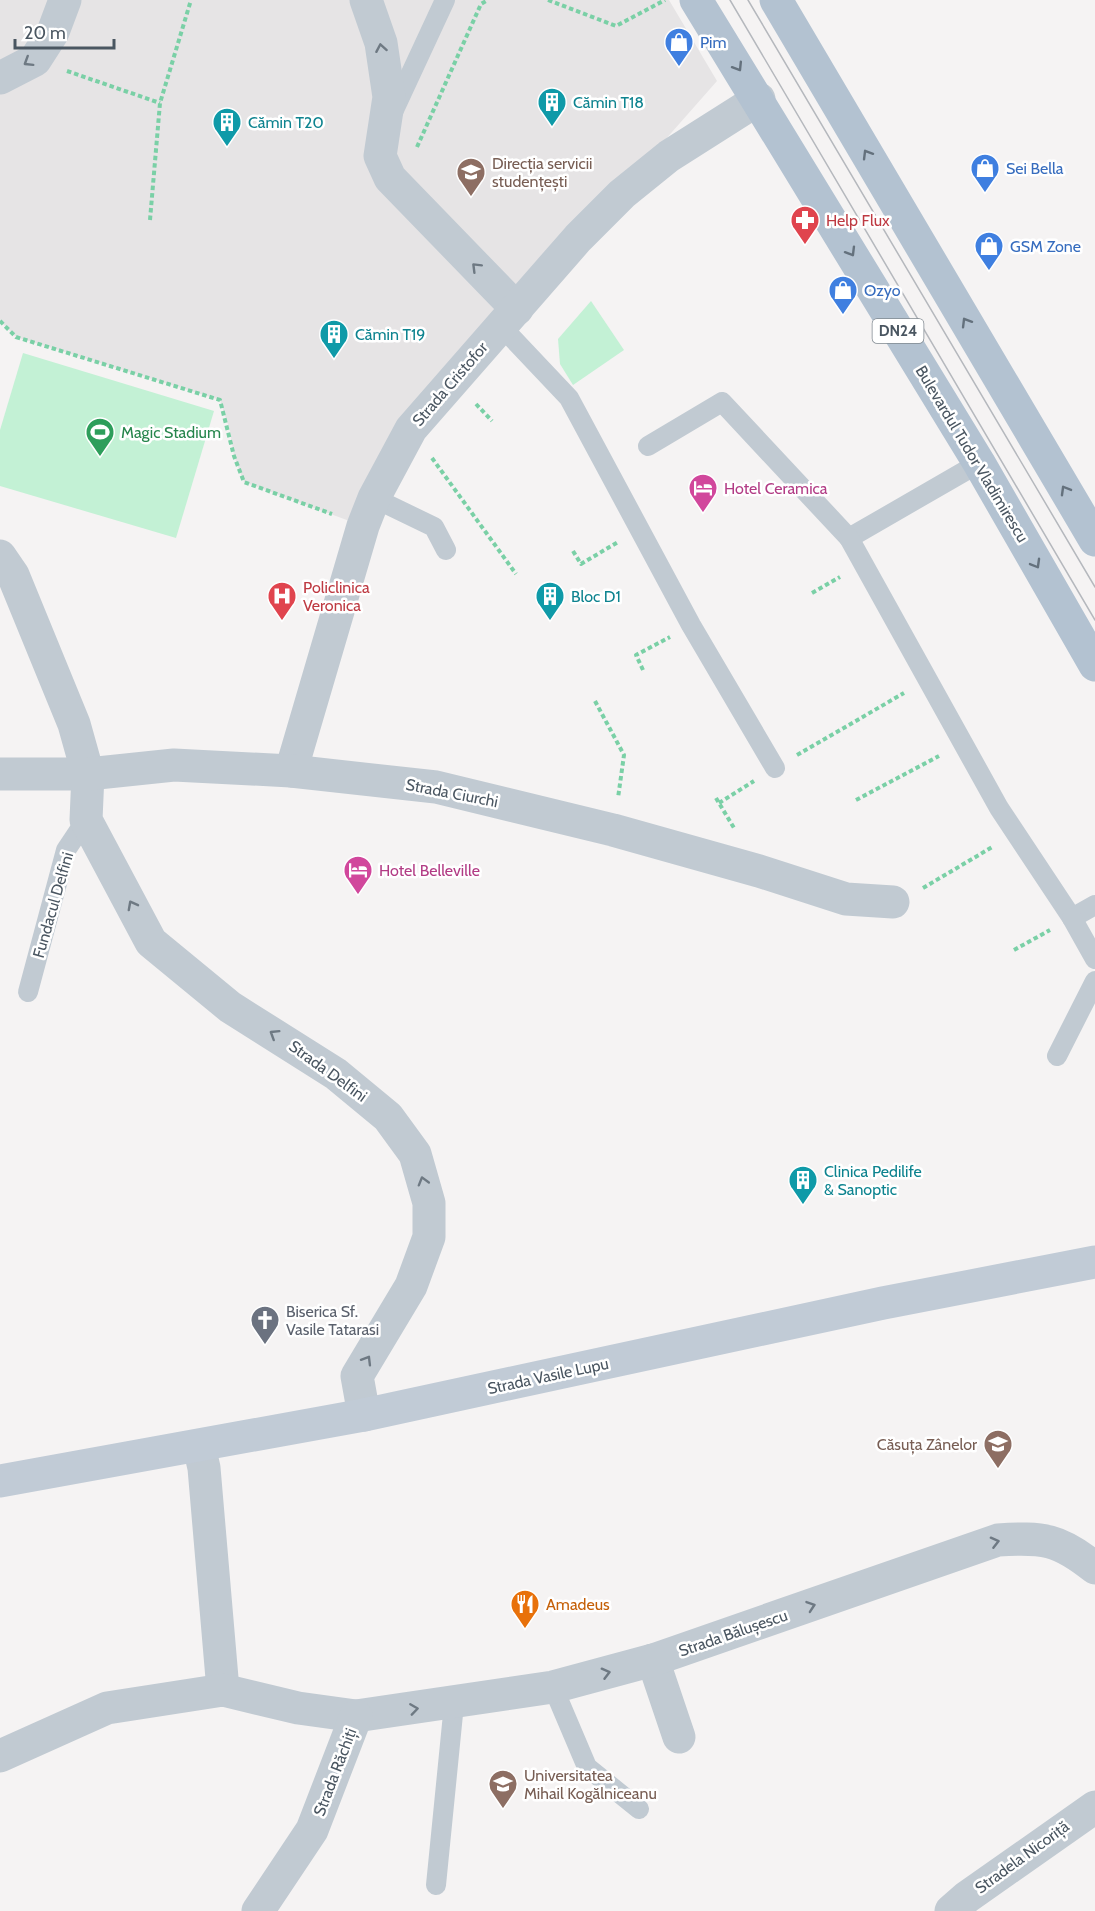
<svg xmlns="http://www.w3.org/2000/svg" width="1095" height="1911" font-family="Cabin,sans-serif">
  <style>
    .education { fill: #e6e4e5 }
    .green { fill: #c3f1d5 }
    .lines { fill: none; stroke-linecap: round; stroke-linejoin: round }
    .path { stroke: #7ad0a6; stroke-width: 4; stroke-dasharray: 4.5 3; stroke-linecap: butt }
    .lane { stroke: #c1cad2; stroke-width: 20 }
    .street { stroke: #c1cad2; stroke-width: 33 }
    .secondary { stroke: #c1cbd6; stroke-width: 33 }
    .primary { stroke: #b3c2d1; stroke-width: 33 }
    .tram { stroke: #b5b8bd; stroke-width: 1.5 }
    .oneway { stroke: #6e7983 }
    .oneway2 { stroke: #64717d }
    .labels { text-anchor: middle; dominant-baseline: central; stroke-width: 5; stroke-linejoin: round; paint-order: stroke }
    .shield { fill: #fff; stroke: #808990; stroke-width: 1.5 }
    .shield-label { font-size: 15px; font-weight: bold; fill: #4a5661 }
    .shop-label { font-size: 16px; fill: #366cbe; stroke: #fff; text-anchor: start }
    .culture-label { font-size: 16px; fill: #0d838f; stroke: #fff; text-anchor: start }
    .education-label { font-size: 16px; fill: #785e54; stroke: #fff; text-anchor: start }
    .health-label { font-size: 16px; fill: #be3a42; stroke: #fff; text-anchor: start }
    .street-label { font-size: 16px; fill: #4a5661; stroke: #fff }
    .leisure-label { font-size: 16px; fill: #27864d; stroke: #fff; text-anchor: start }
    .hotel-label { font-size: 16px; fill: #b23c85; stroke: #fff; text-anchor: start }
    .worship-label { font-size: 16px; fill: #5b616d; stroke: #fff; text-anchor: start }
    .food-label { font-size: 16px; fill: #c56008; stroke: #fff; text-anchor: start }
  </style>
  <rect width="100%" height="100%" fill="#f5f3f3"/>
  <!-- education -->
  <path class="education" d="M0 0H669L717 81 501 326 363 526 244 482 234 456 230 431 220 400 16 337 0 321Z"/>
  <!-- green -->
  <g class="green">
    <path d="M591 301 624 350 573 385 560 364 558 339Z"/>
    <path d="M23 353 214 411 176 538 0 486V430Z"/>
  </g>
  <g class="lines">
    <!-- path -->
    <g class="path">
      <path d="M548 0 616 26 665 0"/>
      <path d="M67 71 160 103"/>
      <path d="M417 147 481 4 488 0"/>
      <path d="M150 220 160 103 191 0"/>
      <path d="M0 321 16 337 220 400 234 456 244 482 332 514"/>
      <path d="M476 404 492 421"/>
      <path d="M432 458 516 574"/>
      <path d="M573 551 581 564 618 542"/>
      <path d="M812 593 840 577"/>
      <path d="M643 670 636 655 670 637"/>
      <path d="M595 701 624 755 618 798"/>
      <path d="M797 755 904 693"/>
      <path d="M716 798 734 828"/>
      <path d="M856 800 939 756"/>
      <path d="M719 803 754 781"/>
      <path d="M923 888 994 846"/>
      <path d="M1014 950 1050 930"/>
    </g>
    <!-- lane -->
    <g class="lane">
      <path d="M393 112 445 0"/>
      <path d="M501 326 569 398 691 625 775 768"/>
      <path d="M648 446 722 402 849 538 979 463"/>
      <path d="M374 498 434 527 446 550"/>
      <path d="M849 538 999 808 1072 918 1095 905"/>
      <path d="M1072 918 1095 959"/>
      <path d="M28 992 66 850 86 820"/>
      <path d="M1057 1056 1095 981"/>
      <path d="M553 1687 587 1767 639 1809"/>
      <path d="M436 1885 454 1704"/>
    </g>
    <!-- street -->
    <g class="street">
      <path d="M366 0 381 43 389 97 380 156 390 178 517 309"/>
      <path d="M0 78 35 60 53 32 65 0"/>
      <path d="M0 556 13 575 74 724 88 774 86 820 151 942 230 1007 336 1074 388 1117 415 1154 429 1203V1237L411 1286 357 1376 364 1415"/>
      <path d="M291 771 363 526 374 498 411 429 578 238 622 194 669 156 759 99"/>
      <path d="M0 774H88L174 765 291 771 436 787 613 830 759 871 846 899 893 902"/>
      <path d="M199 1446 204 1468 223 1690"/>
      <path d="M653 1660 679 1737"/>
      <path d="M0 1756 107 1708 223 1690 298 1708 356 1716 553 1687 653 1660 998 1540C1043 1537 1059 1539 1095 1568"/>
      <path d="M258 1911 312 1830 356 1716"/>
      <path d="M951 1911 967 1897 1095 1807"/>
    </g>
    <!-- secondary -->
    <path class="secondary" d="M0 1481 364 1415 883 1303 1095 1262"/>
    <!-- primary -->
    <g class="primary">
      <path d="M696 0 979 463 1095 665"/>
      <path d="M776 0 1095 540"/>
    </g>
    <!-- tram -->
    <g class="tram">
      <path d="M730 0 1095 620"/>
      <path d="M748 0 1095 587"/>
    </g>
  </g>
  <!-- one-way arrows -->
  <defs><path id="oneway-chevron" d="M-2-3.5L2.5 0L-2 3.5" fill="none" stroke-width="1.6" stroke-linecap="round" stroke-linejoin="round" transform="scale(1.5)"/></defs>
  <g class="oneway">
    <use href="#oneway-chevron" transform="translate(381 48) rotate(-100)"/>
    <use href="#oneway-chevron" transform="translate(28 62) rotate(148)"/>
    <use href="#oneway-chevron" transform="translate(476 267) rotate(-135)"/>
    <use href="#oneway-chevron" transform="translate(132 905) rotate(-118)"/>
    <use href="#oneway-chevron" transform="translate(274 1034) rotate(-148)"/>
    <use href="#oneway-chevron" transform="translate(423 1181) rotate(-106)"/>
    <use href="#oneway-chevron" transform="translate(367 1360) rotate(-59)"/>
    <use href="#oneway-chevron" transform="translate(995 1542) rotate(-14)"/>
    <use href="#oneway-chevron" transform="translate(811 1606) rotate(-19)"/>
    <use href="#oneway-chevron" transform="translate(606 1673) rotate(-15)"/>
    <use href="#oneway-chevron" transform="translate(414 1709) rotate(-8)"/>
  </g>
  <g class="oneway2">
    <use href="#oneway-chevron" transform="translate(738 67) rotate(58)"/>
    <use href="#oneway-chevron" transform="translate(867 154) rotate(-121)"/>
    <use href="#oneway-chevron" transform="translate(851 252) rotate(59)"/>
    <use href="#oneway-chevron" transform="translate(966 322) rotate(-121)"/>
    <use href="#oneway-chevron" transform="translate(1065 490) rotate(-120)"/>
    <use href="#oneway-chevron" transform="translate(1036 564) rotate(60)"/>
  </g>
  <!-- icons -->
  <defs>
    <g id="shop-pin" transform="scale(1.5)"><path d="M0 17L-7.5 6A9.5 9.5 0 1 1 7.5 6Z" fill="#3f7fe0" stroke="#fff"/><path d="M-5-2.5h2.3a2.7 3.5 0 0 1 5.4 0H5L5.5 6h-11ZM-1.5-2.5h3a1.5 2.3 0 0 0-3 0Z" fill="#fff"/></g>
    <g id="building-pin" transform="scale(1.5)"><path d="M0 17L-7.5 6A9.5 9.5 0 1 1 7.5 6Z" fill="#0f9aa8" stroke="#fff"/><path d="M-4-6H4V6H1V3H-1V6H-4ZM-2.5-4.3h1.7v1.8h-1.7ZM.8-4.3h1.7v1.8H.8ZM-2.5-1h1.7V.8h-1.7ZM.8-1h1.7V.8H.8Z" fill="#fff"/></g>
    <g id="university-pin" transform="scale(1.5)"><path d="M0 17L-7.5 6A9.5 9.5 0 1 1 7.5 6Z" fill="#8d6e63" stroke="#fff"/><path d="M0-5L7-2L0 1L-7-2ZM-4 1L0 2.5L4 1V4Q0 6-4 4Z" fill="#fff"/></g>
    <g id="pharmacy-pin" transform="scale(1.5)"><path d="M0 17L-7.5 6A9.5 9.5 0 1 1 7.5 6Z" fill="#e0444e" stroke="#fff"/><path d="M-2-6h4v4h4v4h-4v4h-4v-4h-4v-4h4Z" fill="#fff"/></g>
    <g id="stadium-pin" transform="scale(1.5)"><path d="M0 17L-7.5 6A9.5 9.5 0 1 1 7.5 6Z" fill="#2e9e5b" stroke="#fff"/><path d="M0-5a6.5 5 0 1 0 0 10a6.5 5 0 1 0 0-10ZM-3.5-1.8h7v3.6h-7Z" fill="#fff"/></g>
    <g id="hotel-pin" transform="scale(1.5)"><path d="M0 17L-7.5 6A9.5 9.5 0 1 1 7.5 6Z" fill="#d1479c" stroke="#fff"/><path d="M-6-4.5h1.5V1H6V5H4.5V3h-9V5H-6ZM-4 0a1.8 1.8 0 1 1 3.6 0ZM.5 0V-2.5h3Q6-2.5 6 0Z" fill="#fff"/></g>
    <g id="hospital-pin" transform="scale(1.5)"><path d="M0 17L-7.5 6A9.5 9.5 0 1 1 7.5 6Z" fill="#e0444e" stroke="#fff"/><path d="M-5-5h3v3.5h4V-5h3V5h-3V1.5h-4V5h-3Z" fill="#fff"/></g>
    <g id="church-pin" transform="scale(1.5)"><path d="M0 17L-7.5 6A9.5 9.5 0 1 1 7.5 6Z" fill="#6b7280" stroke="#fff"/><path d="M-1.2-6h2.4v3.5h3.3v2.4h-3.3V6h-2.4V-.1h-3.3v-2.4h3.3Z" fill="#fff"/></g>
    <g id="school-pin" transform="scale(1.5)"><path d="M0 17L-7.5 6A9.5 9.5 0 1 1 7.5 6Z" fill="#8d6e63" stroke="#fff"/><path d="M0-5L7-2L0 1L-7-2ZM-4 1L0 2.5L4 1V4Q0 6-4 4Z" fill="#fff"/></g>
    <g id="restaurant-pin" transform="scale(1.5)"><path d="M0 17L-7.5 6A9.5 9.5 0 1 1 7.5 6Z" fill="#e8710a" stroke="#fff"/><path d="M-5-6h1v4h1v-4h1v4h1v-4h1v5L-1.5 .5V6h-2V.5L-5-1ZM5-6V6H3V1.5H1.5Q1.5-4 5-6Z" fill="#fff"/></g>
  </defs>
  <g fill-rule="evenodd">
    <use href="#shop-pin" x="679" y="42"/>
    <use href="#building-pin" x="552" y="102"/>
    <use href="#building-pin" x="227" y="122"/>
    <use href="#shop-pin" x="985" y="168"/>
    <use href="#university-pin" x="471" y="172"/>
    <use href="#pharmacy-pin" x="805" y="220"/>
    <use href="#shop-pin" x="989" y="246"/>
    <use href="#shop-pin" x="843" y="290"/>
    <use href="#building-pin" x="334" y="334"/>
    <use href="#stadium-pin" x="100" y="432"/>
    <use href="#hotel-pin" x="703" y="488"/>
    <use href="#hospital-pin" x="282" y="596"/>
    <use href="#building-pin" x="550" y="596"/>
    <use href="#hotel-pin" x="358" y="870"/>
    <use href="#building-pin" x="803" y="1180"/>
    <use href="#church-pin" x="265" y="1320"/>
    <use href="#school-pin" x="998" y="1444"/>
    <use href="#restaurant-pin" x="525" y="1604"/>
    <use href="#university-pin" x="503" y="1784"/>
  </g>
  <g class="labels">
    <!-- shield labels -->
    <rect class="shield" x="872.5" y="319" width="51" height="24" rx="4.5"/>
    <g class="shield-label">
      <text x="898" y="331">DN24</text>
    </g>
    <!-- shop labels -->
    <g class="shop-label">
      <text x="700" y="42">Pim</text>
      <text x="1006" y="168">Sei Bella</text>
      <text x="1010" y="246">GSM Zone</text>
      <text x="864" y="290">Ozyo</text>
    </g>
    <!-- culture labels -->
    <g class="culture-label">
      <text x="573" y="102">Cămin T18</text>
      <text x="248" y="122">Cămin T20</text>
      <text x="355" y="334">Cămin T19</text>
      <text x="571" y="596">Bloc D1</text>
      <text x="824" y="1171">Clinica Pedilife<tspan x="824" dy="18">&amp; Sanoptic</tspan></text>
    </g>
    <!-- education labels -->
    <g class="education-label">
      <text x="492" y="163">Direcția servicii<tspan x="492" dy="18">studențești</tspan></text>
      <text x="977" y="1444" text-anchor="end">Căsuța Zânelor</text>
      <text x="524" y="1775">Universitatea<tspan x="524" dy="18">Mihail Kogălniceanu</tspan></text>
    </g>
    <!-- health labels -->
    <g class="health-label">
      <text x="826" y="220">Help Flux</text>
      <text x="303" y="587">Policlinica<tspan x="303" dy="18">Veronica</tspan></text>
    </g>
    <!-- street labels -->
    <g class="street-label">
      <text transform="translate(450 384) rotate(-49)">Strada Cristofor</text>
      <text transform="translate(972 454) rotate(59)">Bulevardul Tudor Vladimirescu</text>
      <text transform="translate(452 793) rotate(11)">Strada Ciurchi</text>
      <text transform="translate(53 905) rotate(-74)">Fundacul Delfini</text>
      <text transform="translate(328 1071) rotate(36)">Strada Delfini</text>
      <text transform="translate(548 1376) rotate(-12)">Strada Vasile Lupu</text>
      <text transform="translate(733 1633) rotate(-19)">Strada Bălușescu</text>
      <text transform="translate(335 1772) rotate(-69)">Strada Răchiți</text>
      <text transform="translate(1022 1857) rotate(-36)">Stradela Nicoriță</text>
    </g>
    <!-- leisure labels -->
    <g class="leisure-label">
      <text x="121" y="432">Magic Stadium</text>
    </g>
    <!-- hotel labels -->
    <g class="hotel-label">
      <text x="724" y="488">Hotel Ceramica</text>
      <text x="379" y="870">Hotel Belleville</text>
    </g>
    <!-- worship labels -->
    <g class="worship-label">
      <text x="286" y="1311">Biserica Sf.<tspan x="286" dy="18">Vasile Tatarasi</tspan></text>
    </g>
    <!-- food labels -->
    <g class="food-label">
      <text x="546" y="1604">Amadeus</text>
    </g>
  </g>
  <!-- scale -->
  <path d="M15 39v9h99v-9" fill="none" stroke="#4a5661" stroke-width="3"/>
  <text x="24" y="39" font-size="18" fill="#4a5661" stroke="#ffffff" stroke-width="4.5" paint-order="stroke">20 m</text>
</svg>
